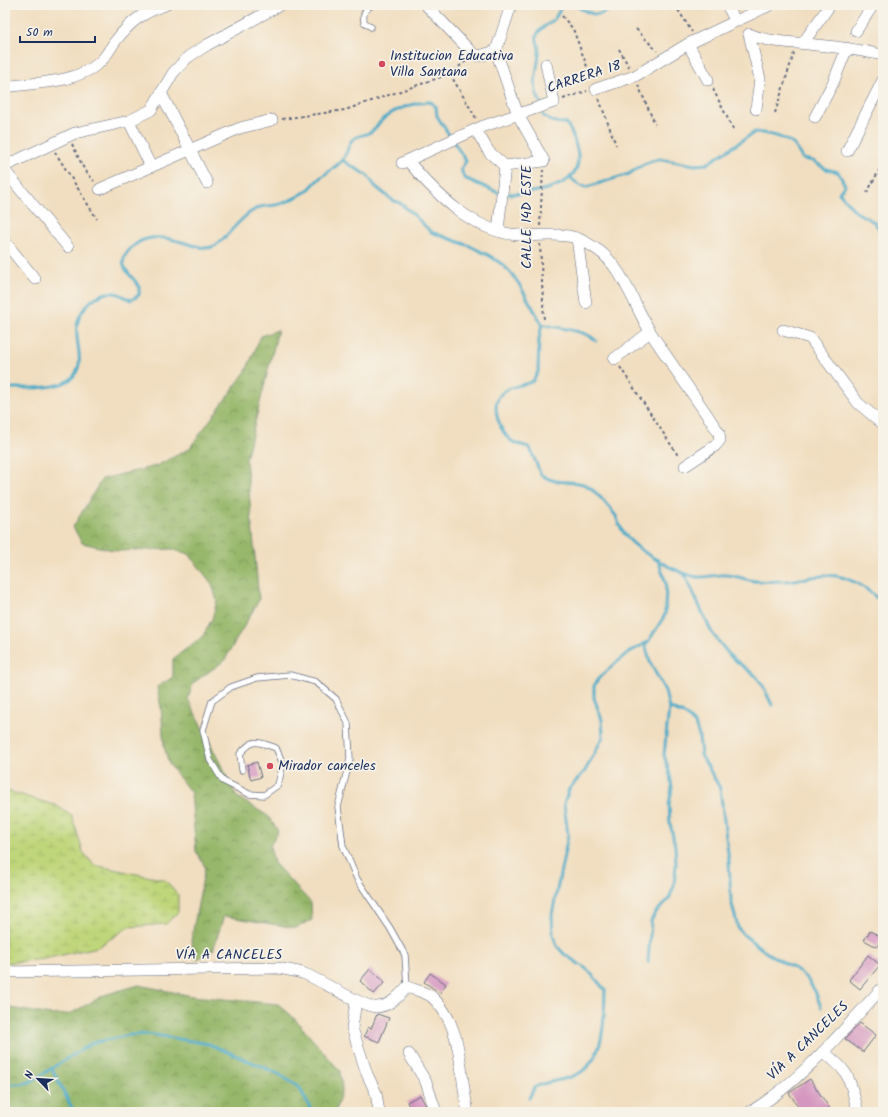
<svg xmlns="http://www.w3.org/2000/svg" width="888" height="1117" font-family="Kalam,sans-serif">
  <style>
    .forest { fill: url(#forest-crowns); stroke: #597364 }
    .wetland { fill: url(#wetland-marsh); stroke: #6d826c }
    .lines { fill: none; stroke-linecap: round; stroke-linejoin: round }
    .stream { stroke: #49aac8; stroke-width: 3 }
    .building { fill: #d495bf }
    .lane-casing { stroke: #666c80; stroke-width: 7 }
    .street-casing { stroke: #666c80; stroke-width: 12 }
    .path { stroke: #666c80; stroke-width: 2; stroke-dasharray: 3 3; stroke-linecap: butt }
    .lane { stroke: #fff; stroke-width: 5.5 }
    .street { stroke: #fff; stroke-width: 11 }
    .poi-dot { fill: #d1495b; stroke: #f7f3e8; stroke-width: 1.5 }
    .labels { text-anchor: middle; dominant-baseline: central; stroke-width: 3.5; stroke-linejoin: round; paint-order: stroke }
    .poi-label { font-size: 14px; fill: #1b2f5e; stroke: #f7f3e8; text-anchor: start }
    .street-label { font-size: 14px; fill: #1b2f5e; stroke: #f7f3e8 }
  </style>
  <defs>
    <pattern id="forest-crowns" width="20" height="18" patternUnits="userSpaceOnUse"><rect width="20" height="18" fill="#97b76a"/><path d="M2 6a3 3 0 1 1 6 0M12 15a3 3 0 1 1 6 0" fill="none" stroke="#7a955a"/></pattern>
    <pattern id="wetland-marsh" width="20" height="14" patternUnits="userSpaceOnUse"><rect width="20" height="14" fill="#bfd67a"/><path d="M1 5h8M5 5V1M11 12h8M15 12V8" fill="none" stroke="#a4b86c"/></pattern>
  </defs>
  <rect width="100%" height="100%" fill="#f7f3e8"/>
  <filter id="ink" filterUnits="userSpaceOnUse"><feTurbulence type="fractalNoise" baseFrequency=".025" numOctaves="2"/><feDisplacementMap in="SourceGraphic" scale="8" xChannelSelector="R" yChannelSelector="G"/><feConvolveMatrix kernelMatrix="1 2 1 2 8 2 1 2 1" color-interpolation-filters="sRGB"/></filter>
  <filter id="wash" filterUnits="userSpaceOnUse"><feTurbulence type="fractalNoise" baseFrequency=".012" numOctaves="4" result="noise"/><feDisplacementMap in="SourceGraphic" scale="16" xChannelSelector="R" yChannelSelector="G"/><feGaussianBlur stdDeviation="0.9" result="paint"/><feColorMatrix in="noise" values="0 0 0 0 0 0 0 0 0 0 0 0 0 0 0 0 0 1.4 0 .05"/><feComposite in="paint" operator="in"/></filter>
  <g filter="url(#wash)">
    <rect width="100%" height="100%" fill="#f1dec0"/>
    <!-- forest -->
    <g class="forest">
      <path d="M278 330 246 459 259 600 224 661 193 683 188 699 237 797 268 816 278 831 270 846 274 863 311 903 312 920 296 928 224 916 213 950 196 960 191 941 205 867 196 851 191 793 169 764 164 746 161 707 157 687 173 677V659L203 636 212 619 217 601 212 584 189 554 172 549 117 551 82 543 73 527 102 479 156 466 189 449 246 371 261 336Z"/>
      <path d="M139 985 192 996 278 1004 292 1016 340 1071 342 1089 335 1112H228L212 1107 200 1112H5V1007L51 1015 70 1014 104 995Z"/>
    </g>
    <!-- wetland -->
    <path class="wetland" d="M5 790 57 806 72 816 83 852 94 865 165 880 178 894V912L166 924 129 927 98 947 44 959 5 963Z"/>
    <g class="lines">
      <!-- stream -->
      <g class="stream">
        <path d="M574 5C593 15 597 20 615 5"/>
        <path d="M541 103C530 85 538 72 539 52 540 46 535 41 537 35 541 26 550 25 555 18 558 14 559 9 563 5"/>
        <path d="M342 160 368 176 375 186 392 200 400 203 412 213 431 232 470 246 490 256 503 265 512 274 519 284 542 324 539 339 538 372 533 381C524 386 510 385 502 393 489 405 500 434 513 442 518 445 525 445 530 448L541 475C557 485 567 480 583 484 593 487 609 507 616 516 618 523 622 531 627 537 639 552 680 575 698 577 707 578 716 574 726 575 736 575 745 580 755 581 765 582 776 581 786 581 803 580 820 573 837 576 856 580 870 590 883 604"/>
        <path d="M571 178 580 186 587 187 629 174 642 165 652 161 660 159 695 165 707 164 755 132C767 133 785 137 794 145 798 149 799 155 803 159L813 161 826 169 838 172 845 185 839 193 856 212 874 222 883 234"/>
        <path d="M505 194C534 193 590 189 576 146 574 137 571 130 566 123 557 123 549 122 543 115"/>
        <path d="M542 324C558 329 585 329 596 341"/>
        <path d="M5 388C21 388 59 390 71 379 94 357 59 330 91 301 97 296 106 292 114 293 120 293 125 298 131 300L139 295V286C129 272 114 265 131 248 159 220 200 258 216 245 230 235 238 219 254 210 265 204 266 207 276 205 286 203 299 196 307 191 312 187 315 182 320 178 327 172 337 167 343 159 347 154 348 145 352 140 358 134 365 136 371 132 375 129 378 124 381 121 393 109 415 102 431 102L436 107 437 116 466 161 461 169 464 178 499 193"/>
        <path d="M684 573 712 633 731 657 756 676 763 686 772 705"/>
        <path d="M645 643 650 662 665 691 669 708 664 755 670 775 672 788 669 804 670 823 675 846 676 864 674 886 669 899 655 913 651 921 648 962"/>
        <path d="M669 708 686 715 695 724 699 736 701 755 720 788 729 861 731 900 738 928 744 935 767 953 797 970 807 979 815 991 821 1007"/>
        <path d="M52 1069 74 1112"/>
        <path d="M5 1084H20L30 1082 92 1043 130 1035 148 1034 209 1044 277 1073 299 1087 312 1112"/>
        <path d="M529 1098 535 1087C548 1081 561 1081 573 1076 606 1064 604 1019 605 990L588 970 564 954 557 946 553 935 552 915 568 835 564 804 569 789 585 771 603 737 602 720 594 698V686L598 679 626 654 648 642 665 615 666 583 658 560"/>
      </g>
    </g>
    <g id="blocks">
      <!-- building -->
      <g class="building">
        <path d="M257 762 261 777 251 780 247 765Z"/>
        <path d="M870 931 882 937 877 947 864 940Z"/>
        <path d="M868 955 880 965 860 989 849 980Z"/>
        <path d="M370 969 385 982 374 994 360 981Z"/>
        <path d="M430 973 446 984 440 993 424 982Z"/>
        <path d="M377 1014 389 1018 379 1042 364 1036 368 1027 371 1029Z"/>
        <path d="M860 1023 876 1035 863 1052 845 1039Z"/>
        <path d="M810 1079 832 1112H802L789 1093Z"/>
        <path d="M420 1095 427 1107 418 1112H412L407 1102Z"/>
      </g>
    </g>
  </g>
  <g filter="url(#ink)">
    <use href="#blocks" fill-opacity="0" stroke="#666c80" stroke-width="1"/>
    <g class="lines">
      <!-- lane casing -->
      <g class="lane-casing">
        <g id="lane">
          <path d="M371 27 364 22C363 14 364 9 372 5"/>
          <path d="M242 770 240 754C253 738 257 741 276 748L283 764 278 785 264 795 249 794 223 781 210 760 203 730 212 701 231 687 257 678 290 675 316 682 336 699 348 723 350 759 338 807 343 846 357 879 390 928 405 955 407 987"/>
        </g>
      </g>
      <!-- street casing -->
      <g class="street-casing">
        <g id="street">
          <path d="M426 5 473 54 479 56 496 51"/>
          <path d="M727 5 735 20"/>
          <path d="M856 31 873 5"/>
          <path d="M749 34C770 43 793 42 816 45 838 47 860 50 883 55"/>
          <path d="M749 34 760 79 756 109"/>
          <path d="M803 43 830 5"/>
          <path d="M688 44 708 80"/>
          <path d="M496 51 511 5"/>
          <path d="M5 87C36 82 74 84 99 63 105 58 110 49 114 43 129 23 141 13 165 5"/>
          <path d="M596 89 635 76 688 44 770 5"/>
          <path d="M161 93 207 183"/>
          <path d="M815 117 833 83 847 48"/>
          <path d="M129 121 150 165"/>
          <path d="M476 130 489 152 505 166 544 161 518 115 496 51"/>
          <path d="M847 151 883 80"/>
          <path d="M408 161C436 194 473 232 519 235 537 237 558 232 576 238 582 240 589 244 595 248 622 264 635 308 651 333 673 367 697 399 719 433L720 440 715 446 685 466"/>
          <path d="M402 163 481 127 554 102 546 64"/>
          <path d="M5 166 75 133 129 121 151 110 173 73 188 57 207 45 280 5"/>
          <path d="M5 171 68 247"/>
          <path d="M100 189 240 128 272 120"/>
          <path d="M498 231 505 166"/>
          <path d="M577 238 586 303"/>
          <path d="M5 242 35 279"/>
          <path d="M783 330 810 338 858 403 883 424"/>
          <path d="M614 359 650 332"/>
          <path d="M5 972 278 968C287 970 297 971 305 974 320 980 367 1009 377 1007 390 1006 399 996 407 987 415 990 426 992 432 997 464 1026 459 1074 468 1112"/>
          <path d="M356 1001 352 1028 367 1074 376 1093 379 1112"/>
          <path d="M823 1052C852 1073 849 1079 858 1112"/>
          <path d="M409 1054 426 1082 436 1112"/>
          <path d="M750 1112C801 1082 843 1030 883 987"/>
        </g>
      </g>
      <!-- path -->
      <g class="path">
        <path d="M675 5 692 32"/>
        <path d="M562 16 573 29 592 80"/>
        <path d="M636 29 657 51"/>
        <path d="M619 49 629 67"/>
        <path d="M450 74 476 118"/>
        <path d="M638 85 655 124"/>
        <path d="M713 89 733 129"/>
        <path d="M563 99 587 91"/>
        <path d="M599 99 616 145"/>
        <path d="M775 113 794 53"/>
        <path d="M282 119 345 110 450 74 466 61"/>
        <path d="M72 144 84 169 94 181"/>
        <path d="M55 152 97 219"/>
        <path d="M867 193 883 163"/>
        <path d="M540 226 543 170"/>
        <path d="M540 244 544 320"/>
        <path d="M620 367 679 457"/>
      </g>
      <!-- lane -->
      <use href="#lane" class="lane"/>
      <!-- street -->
      <use href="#street" class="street"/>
    </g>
  </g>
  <!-- markers -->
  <g class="poi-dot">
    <circle cx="382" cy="64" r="4"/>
    <circle cx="270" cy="766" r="4"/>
  </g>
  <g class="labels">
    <!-- poi labels -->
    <g class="poi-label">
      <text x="390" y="56">Institucion Educativa<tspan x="390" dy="16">Villa Santana</tspan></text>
      <text x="278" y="766">Mirador canceles</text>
    </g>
    <!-- street labels -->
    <g class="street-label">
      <text transform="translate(584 77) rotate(-18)">CARRERA 18</text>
      <text transform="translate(527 217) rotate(-90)">CALLE 14D ESTE</text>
      <text x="229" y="955">VÍA A CANCELES</text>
      <text transform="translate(808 1041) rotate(-44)">VÍA A CANCELES</text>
    </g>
  </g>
  <!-- margin -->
  <rect width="888" height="1117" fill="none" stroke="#f7f3e8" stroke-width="20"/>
  <!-- north arrow -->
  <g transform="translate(38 1079) rotate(295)" stroke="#f7f3e8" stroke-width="3" paint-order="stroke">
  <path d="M0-3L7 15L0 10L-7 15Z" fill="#1b2f5e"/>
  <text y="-6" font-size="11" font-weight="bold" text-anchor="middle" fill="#1b2f5e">N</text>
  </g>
  <!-- scale -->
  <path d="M20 36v6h75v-6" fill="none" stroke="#1b2f5e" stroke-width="2"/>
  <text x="26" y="36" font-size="12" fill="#1b2f5e" stroke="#f7f3e8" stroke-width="3" paint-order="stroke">50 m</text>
</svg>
